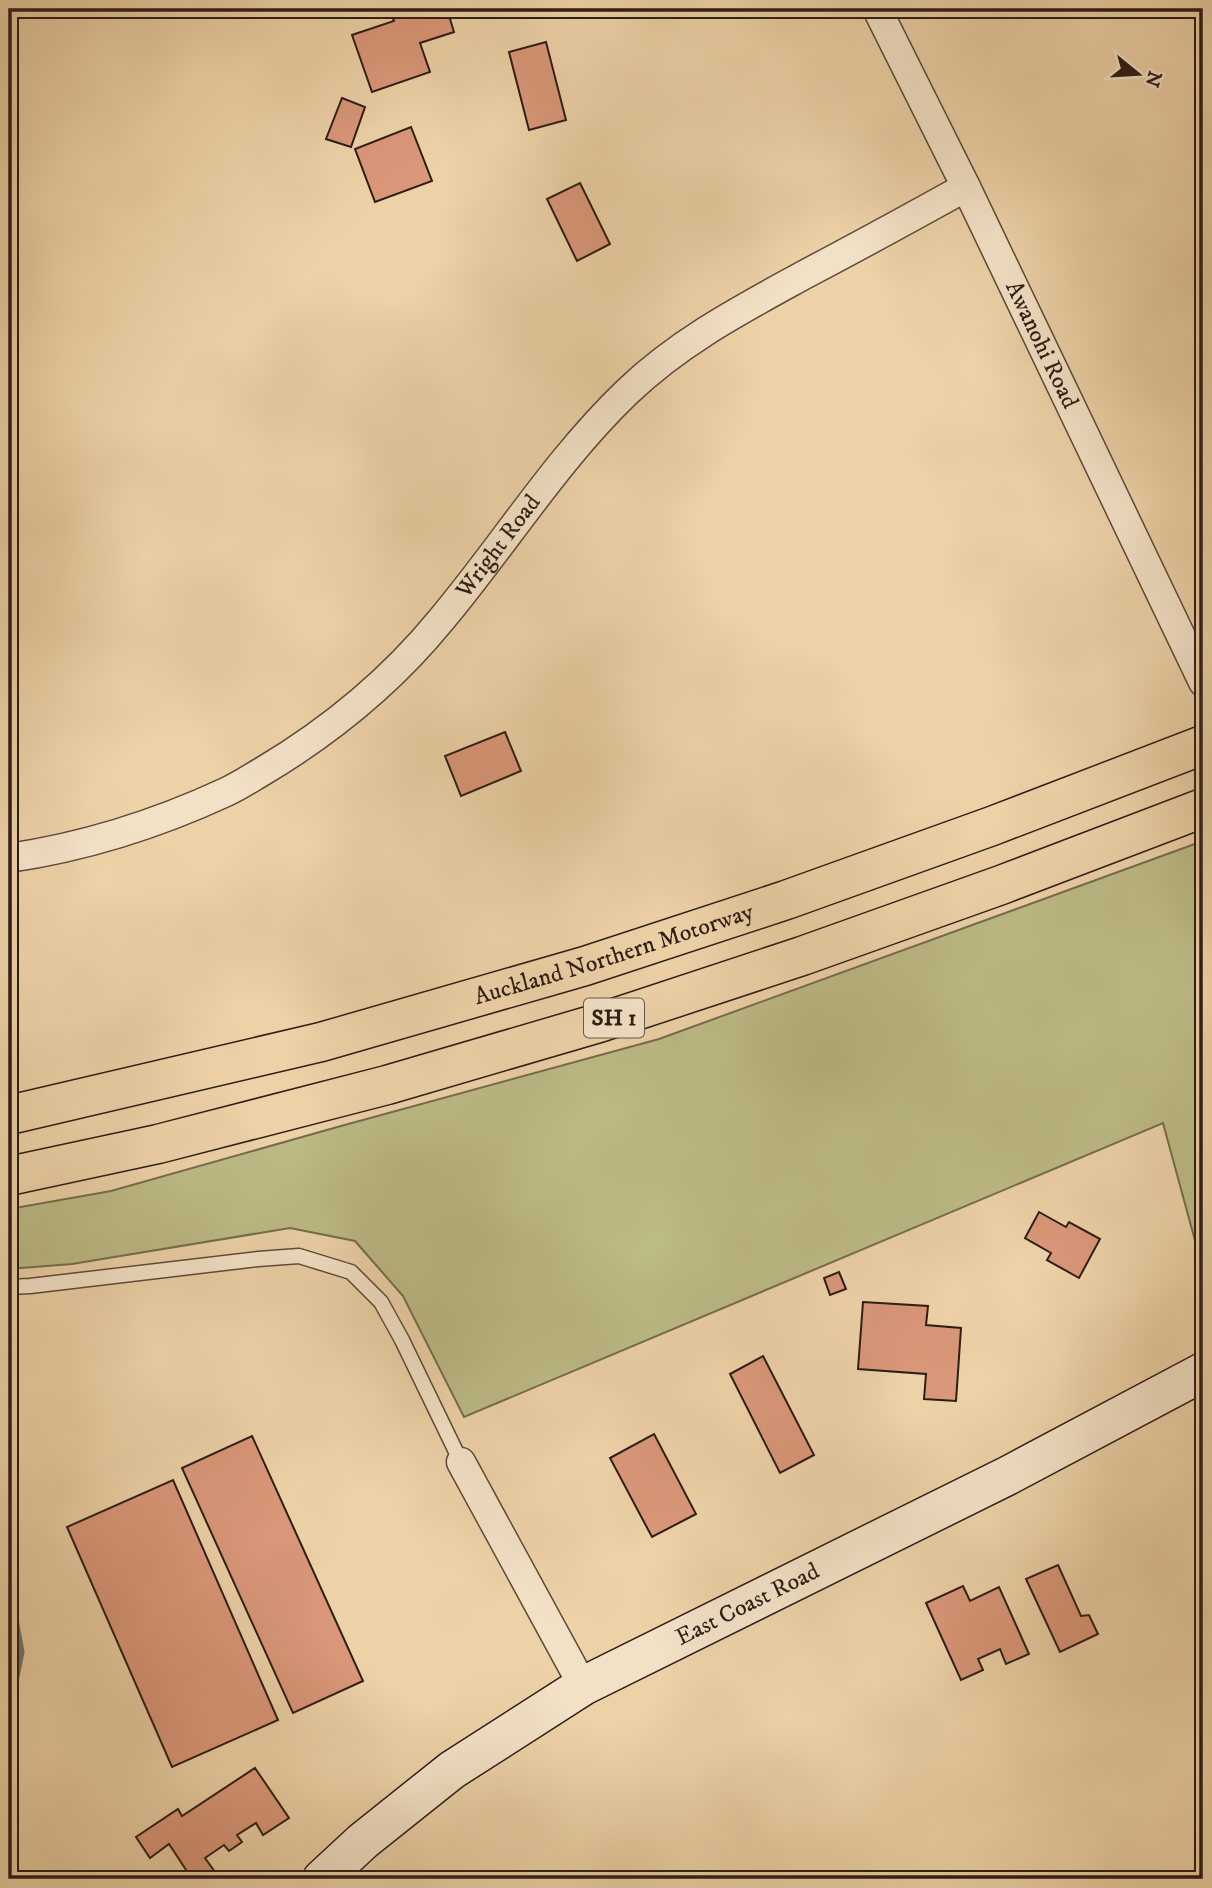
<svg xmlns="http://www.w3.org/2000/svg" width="1212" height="1888" font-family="'IM FELL DW Pica',serif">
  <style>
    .green { fill: #bcba85; stroke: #746c4e; stroke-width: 2 }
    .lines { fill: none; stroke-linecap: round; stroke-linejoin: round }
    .stream { stroke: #6e7971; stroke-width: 9 }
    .building { fill: #da9779; stroke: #2c1d16; stroke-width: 2 }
    .service-casing { stroke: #5c4a3a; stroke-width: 17 }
    .minor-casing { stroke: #5c4a3a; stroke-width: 31 }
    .secondary-casing { stroke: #2c1d16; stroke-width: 41 }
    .motorway-casing { stroke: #2c1d16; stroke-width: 41 }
    .service { stroke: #f3e1c6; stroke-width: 14 }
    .minor { stroke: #f3e1c6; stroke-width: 28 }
    .secondary { stroke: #f3e1c6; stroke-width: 38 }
    .motorway { stroke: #edd1a7; stroke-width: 38 }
    .labels { text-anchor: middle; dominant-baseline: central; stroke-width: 7; stroke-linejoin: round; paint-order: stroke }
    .shield { fill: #f3e1c6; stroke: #68584b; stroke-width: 2 }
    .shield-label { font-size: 23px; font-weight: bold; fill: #2c1d16 }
    .street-label { font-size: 24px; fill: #2c1d16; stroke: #f3e1c6 }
  </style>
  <rect width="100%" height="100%" fill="#edd1a7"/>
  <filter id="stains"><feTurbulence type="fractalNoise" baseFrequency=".00286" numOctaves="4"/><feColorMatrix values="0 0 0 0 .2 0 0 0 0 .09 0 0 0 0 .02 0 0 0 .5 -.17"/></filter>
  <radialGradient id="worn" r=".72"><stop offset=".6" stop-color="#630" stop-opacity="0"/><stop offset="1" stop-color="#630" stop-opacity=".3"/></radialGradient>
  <!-- green -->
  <path class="green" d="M1203 841V1270L1163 1123 464 1417 403 1296 355 1241 290 1228 72 1264 9 1269V1209L111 1191 341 1126 659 1039Z"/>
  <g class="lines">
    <!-- stream -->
    <path class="stream" d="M9 1592 20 1652 9 1706"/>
  </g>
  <!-- building -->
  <g class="building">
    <path d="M389 9H447L454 32 420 43 430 72 372 92 352 35 394 21Z"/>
    <path d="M546 42 566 120 529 130 509 52Z"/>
    <path d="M342 98 365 107 351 147 326 139Z"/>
    <path d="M411 127 432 181 375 202 355 149Z"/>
    <path d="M580 183 610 244 577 261 547 199Z"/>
    <path d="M505 732 521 771 461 796 445 756Z"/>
    <path d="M1039 1212 1066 1227 1069 1222 1100 1239 1079 1278 1047 1260 1051 1253 1025 1238Z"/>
    <path d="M839 1272 846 1289 830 1295 824 1278Z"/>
    <path d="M863 1302 928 1306 926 1325 961 1328 956 1401 924 1399 926 1374 858 1369Z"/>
    <path d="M763 1356 814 1455 780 1473 730 1374Z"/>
    <path d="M654 1434 696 1514 652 1537 610 1458Z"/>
    <path d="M252 1436 363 1681 293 1713 182 1468Z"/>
    <path d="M173 1480 278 1720 172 1767 67 1527Z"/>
    <path d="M1058 1565 1081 1616 1089 1615 1098 1634 1060 1652 1026 1579Z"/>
    <path d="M963 1586 970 1601 999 1587 1029 1654 1006 1664 1000 1649 978 1659 983 1670 961 1680 926 1603Z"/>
    <path d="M255 1768 289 1818 263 1835 256 1823 237 1835 242 1842 229 1851 224 1845 205 1858 215 1872 203 1879H192L169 1844 150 1858 136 1837 178 1809 182 1816Z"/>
  </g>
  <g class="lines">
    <!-- service casing -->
    <g class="service-casing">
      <path id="service" d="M9 1287 30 1286 258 1259 299 1256 351 1272 381 1302 402 1340 461 1462"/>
    </g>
    <!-- minor casing -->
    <g class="minor-casing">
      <g id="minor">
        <path id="s1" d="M877 9 966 187 1203 682"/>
        <path id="s2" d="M9 858C84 847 157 824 226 792 239 786 251 778 263 771 330 731 392 680 441 620 504 545 556 460 627 392 679 342 740 310 802 276 857 247 912 217 966 187"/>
        <path d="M461 1462 583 1686"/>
      </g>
    </g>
    <!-- secondary casing -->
    <g class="secondary-casing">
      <g id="secondary">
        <path id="s3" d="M322 1879 363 1841 452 1770 583 1686 1009 1475 1203 1372"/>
      </g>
    </g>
    <!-- motorway casing -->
    <g class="motorway-casing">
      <g id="motorway">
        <path id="s4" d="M9 1115 321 1042 585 966 786 900 992 826 1203 745"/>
        <path d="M9 1176 158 1144 387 1085 602 1022 802 956 1001 885 1203 808"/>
      </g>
    </g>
    <!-- service -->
    <use href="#service" class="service"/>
    <!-- minor -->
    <use href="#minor" class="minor"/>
    <!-- secondary -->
    <use href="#secondary" class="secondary"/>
    <!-- motorway -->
    <use href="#motorway" class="motorway"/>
  </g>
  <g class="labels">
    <!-- shield labels -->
    <rect class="shield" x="584" y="998.5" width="60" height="39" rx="5"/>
    <g class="shield-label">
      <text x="614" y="1018">SH 1</text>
    </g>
    <!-- street labels -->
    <g class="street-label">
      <text stroke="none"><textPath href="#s1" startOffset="374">Awanohi Road</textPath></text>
      <text stroke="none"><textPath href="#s2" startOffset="598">Wright Road</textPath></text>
      <text stroke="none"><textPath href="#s4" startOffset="626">Auckland Northern Motorway</textPath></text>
      <text stroke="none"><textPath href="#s3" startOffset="509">East Coast Road</textPath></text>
    </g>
  </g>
  <!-- margin -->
  <rect width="1212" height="1888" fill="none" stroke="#edd1a7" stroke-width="35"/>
  <rect x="10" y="10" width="1191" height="1867" fill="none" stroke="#2c1d16" stroke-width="3.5"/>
  <rect x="18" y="18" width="1177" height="1853" fill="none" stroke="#2c1d16" stroke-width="2"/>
  <!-- north arrow -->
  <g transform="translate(1138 74) rotate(108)" stroke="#f3e1c6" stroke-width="5" paint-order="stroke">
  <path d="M0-5L12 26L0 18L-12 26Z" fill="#2c1d16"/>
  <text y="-10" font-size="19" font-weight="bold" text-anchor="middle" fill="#2c1d16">N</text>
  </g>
  <rect width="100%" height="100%" filter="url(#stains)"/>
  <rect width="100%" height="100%" fill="url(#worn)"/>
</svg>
